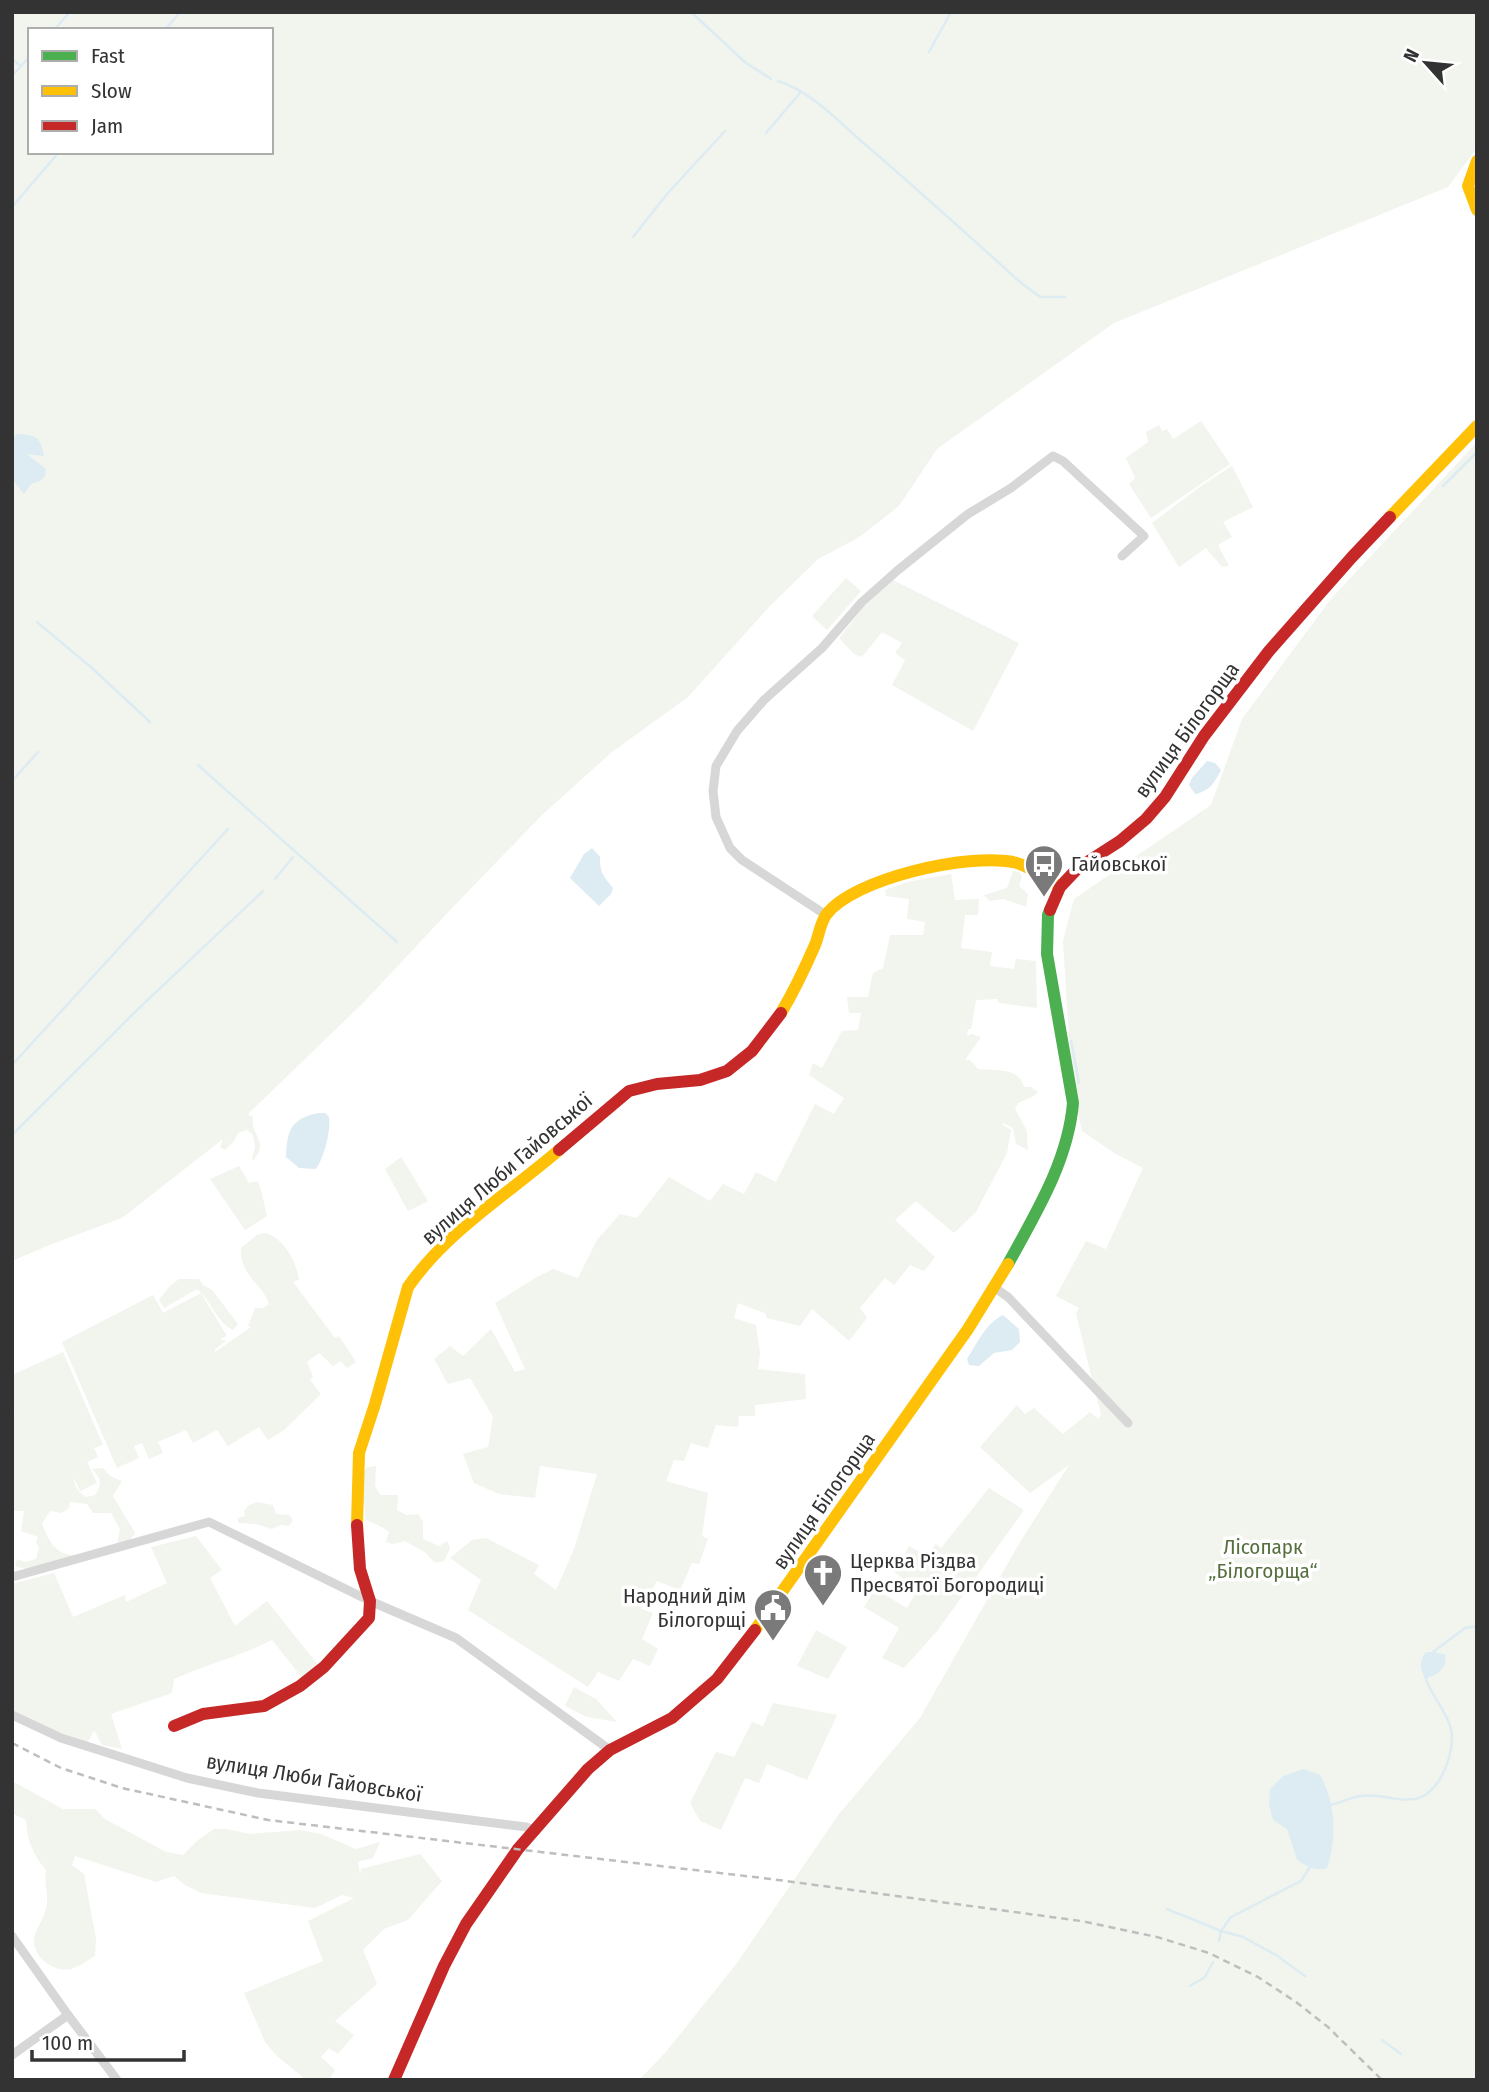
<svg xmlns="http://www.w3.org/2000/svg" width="1489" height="2092" font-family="'Fira Sans Condensed',sans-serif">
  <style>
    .green { fill: #f1f5ed; fill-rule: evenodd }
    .water { fill: #ddebf3 }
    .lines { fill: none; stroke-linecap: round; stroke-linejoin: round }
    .stream { stroke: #ddebf3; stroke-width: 2.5 }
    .street { stroke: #d7d7d7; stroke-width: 9 }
    .fast { stroke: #4caf50; stroke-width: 12 }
    .slow { stroke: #ffc107; stroke-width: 12 }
    .jam { stroke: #c62828; stroke-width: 12 }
    .rail { stroke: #bebebe; stroke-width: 2.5; stroke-dasharray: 7 5; stroke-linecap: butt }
    .labels { text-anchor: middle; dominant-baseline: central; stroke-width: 7; stroke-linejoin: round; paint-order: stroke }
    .street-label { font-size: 21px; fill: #333; stroke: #fff }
    .poi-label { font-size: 21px; fill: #333; stroke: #fff; text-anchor: start }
    .park-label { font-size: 21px; fill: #56703f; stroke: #fff }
  </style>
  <rect width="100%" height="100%" fill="#fff"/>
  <!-- green -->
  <g class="green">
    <path d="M12 12H1477V148L1448 187 1114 323 937 449 899 506 858 538 818 559 768 608 688 697 612 752 542 815 452 908 364 1002 248 1114 253 1117C250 1136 271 1143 252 1161V1158L255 1147 253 1135 247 1130 238 1133 234 1141 225 1150 220 1147 223 1139 122 1218 52 1244 12 1261ZM30 30H271V152H30Z"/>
    <path d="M1201 421 1230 464 1151 518 1129 484 1135 478 1126 458 1148 442 1146 432 1159 425 1162 431 1167 429 1173 439Z"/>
    <path d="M1477 442V2080H639L665 2053 737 1963 839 1814 920 1718 1020 1542 1069 1465 1030 1493 980 1447 1017 1405 1025 1414 1034 1408 1063 1434 1090 1412 1098 1419 1101 1415 1076 1314 1079 1308 1056 1296 1086 1241 1106 1249 1143 1168 1114 1153 1082 1131 1072 1087 1063 941 1074 899 1211 805 1242 719 1330 600Z"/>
    <path d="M1232 466 1253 507 1223 522 1232 537 1218 545 1229 566 1222 567 1206 548 1179 567 1152 523 1204 484Z"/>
    <path d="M846 578 861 591 827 630 812 616Z"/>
    <path d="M893 580 1019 643 973 731 892 685 905 660 895 653 902 643 882 632 862 657 854 654 839 638 864 607Z"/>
    <path d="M1013 871 1019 872 1022 876 1019 886 1028 894 1026 907 1003 899 990 901 984 895 1007 888Z"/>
    <path d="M951 874 955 900 979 899 978 915H965L961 948 992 952 990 966 1014 969 1016 959 1036 961 1037 1008 999 1003 997 999 976 1000 971 1029H968L967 1036 972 1034 981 1037 965 1060H970L978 1069C996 1071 1019 1067 1024 1087H1031L1038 1092 1034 1096 1018 1103 1015 1109 1027 1131 1028 1150 1016 1144 1013 1128 1003 1123V1125L1011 1130 1007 1153 976 1212 954 1233 916 1201 895 1220 935 1257 924 1271 910 1265 894 1285 885 1278 860 1308 867 1318 849 1341 812 1309 800 1326 767 1318 765 1313 738 1303 734 1318 756 1325 760 1353 758 1369 805 1374 806 1399 755 1405V1416H739L738 1427 716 1425 708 1448 691 1443 684 1461 674 1460 666 1481 708 1493 702 1536 708 1539 699 1564 692 1563 681 1588 677 1589 657 1581 641 1609 653 1613 642 1639 658 1649 650 1666 633 1659 619 1681 598 1672 588 1687 468 1610 481 1580 450 1558 472 1540 486 1538 539 1565 534 1574 556 1590 574 1549 597 1474 540 1466 535 1498 499 1494 474 1483 463 1454 488 1447 493 1417 470 1378 448 1384 434 1359 450 1346 463 1356 491 1329 515 1372 525 1369 495 1303 537 1277 553 1269 578 1278 597 1240 620 1214 637 1218 669 1177 710 1201 723 1184 744 1194 756 1172 776 1182 815 1104 834 1114 844 1098 809 1075 813 1063 822 1068 842 1031 858 1030 861 1013H849L847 997H868L873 973 883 968 890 935H923L925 922 907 919 909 899 886 896 885 890 907 882Z"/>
    <path d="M401 1157 428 1201 408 1211 385 1169Z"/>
    <path d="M239 1166 249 1183 257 1181 260 1186 267 1216 245 1230 210 1179Z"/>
    <path d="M266 1233C284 1239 296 1261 299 1279L293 1282 335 1338 339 1336 356 1362 347 1368 341 1361 333 1366 319 1353 307 1362 313 1377 310 1380 321 1394 284 1430 268 1440 259 1427 228 1446 217 1430 193 1443 186 1430 158 1442 163 1453 149 1459 142 1443 134 1446 139 1458 117 1468 62 1342 153 1295 163 1313 201 1293 227 1336 220 1339 226 1341 215 1349V1352L251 1327 248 1326 255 1308H263L269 1304C261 1281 240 1277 241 1248L258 1234Z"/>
    <path d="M179 1279H199L203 1285 212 1290 238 1324 233 1330C217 1323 211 1300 197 1289L164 1308 159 1300 169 1287Z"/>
    <path d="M63 1352 103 1445 94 1448 98 1457 87 1462 97 1483 80 1491 73 1477C75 1487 78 1493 87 1497L95 1495C102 1484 102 1479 92 1469L103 1468 110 1476 122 1481 113 1496 135 1533 129 1541 117 1545 120 1529 111 1513H93L87 1504 70 1502 69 1508 62 1513 50 1511 42 1524C49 1540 54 1554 73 1555L65 1562 33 1571 15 1566 17 1559 25 1562 36 1559 39 1548 36 1542 38 1537 21 1531 24 1511H12V1412L15 1411 12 1406V1375Z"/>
    <path d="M376 1466 375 1486 380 1495H398L397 1510 406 1515 418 1514 423 1522V1539L439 1546 447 1541 450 1548 444 1561 435 1563 426 1553 405 1541 393 1544 386 1542 389 1532C381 1525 373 1524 365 1519V1507L360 1497 362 1473 368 1467Z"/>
    <path d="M989 1488 1024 1510 938 1630 904 1668 882 1658 899 1628 864 1607 875 1589 907 1608 918 1589 894 1572 909 1546 927 1556 936 1544 941 1548Z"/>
    <path d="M257 1502 273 1505 276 1514 289 1515 293 1520 289 1526 281 1525 272 1529 256 1524 238 1523V1518L245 1516 244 1511 249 1505Z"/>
    <path d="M196 1536 222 1570 210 1578 235 1626 267 1601 318 1665 304 1680 272 1640C240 1656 206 1665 174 1679L172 1693 111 1714 122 1749 102 1745 94 1730 88 1742 71 1739 12 1713V1584L54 1573 73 1617 125 1595 126 1602 167 1583 151 1547Z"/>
    <path d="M816 1630 847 1647 828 1679 797 1666Z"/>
    <path d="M574 1687 596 1699 617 1722 587 1717 565 1706Z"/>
    <path d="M773 1703 837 1715 807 1780 767 1764 759 1783 745 1778 721 1830 700 1821 690 1803 716 1752 734 1757 752 1722 763 1726Z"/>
    <path d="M12 1781 63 1809H95L105 1819 166 1852 183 1855 198 1840 214 1829H227L249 1834 301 1830 321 1834 356 1849 380 1842 373 1858 358 1862 360 1875 361 1869 420 1854 442 1881 408 1920 384 1929 363 1950 377 1984 335 2021 354 2035 338 2054 329 2048 321 2057 335 2070 329 2080H306L277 2056 265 2042 244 1993 323 1961 308 1921 354 1898 342 1895 315 1908 201 1893 185 1885 174 1876 156 1882 75 1856 72 1865 84 1874 96 1939 95 1956C88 1960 79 1967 71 1969 54 1973 32 1957 34 1939 36 1928 46 1916 47 1903 48 1892 44 1883 46 1870 33 1855 27 1840 26 1820L12 1813Z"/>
  </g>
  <!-- water -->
  <g class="water">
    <path d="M16 434C36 435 40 436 44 456L27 454 46 469 45 476 40 481 31 484 24 494 12 479V441Z"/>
    <path d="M1207 761 1215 763 1221 770C1214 783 1210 791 1195 794L1189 785 1192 778Z"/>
    <path d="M592 848 600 857C600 874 603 875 613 888L611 894 599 906 570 878 584 854Z"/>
    <path d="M318 1113H325L329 1117C331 1131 324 1157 316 1169L299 1168 286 1157C287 1131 290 1119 318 1113Z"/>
    <path d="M1003 1315 1019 1329 1020 1342 1012 1350 994 1353 979 1366 969 1365 967 1359C978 1342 985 1324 1003 1315Z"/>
    <path d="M1426 1652H1434L1446 1655 1445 1665 1438 1673 1426 1679C1419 1669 1419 1662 1426 1652Z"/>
    <path d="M1304 1769 1320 1775C1336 1802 1337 1839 1327 1868 1315 1872 1307 1866 1297 1860L1287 1829 1273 1820 1269 1804 1270 1789 1283 1776Z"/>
  </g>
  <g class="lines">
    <!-- stream -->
    <g class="stream">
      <path d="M691 12 746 63 771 79"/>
      <path d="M54 30 70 12"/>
      <path d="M165 30 180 12"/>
      <path d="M929 52 951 12"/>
      <path d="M12 59 21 66"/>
      <path d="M12 76 30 56"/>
      <path d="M778 81C810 91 835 118 860 140 914 186 967 234 1020 282L1040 297H1065"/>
      <path d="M766 133 800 93"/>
      <path d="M12 207 59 152"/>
      <path d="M633 237 667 194 725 131"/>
      <path d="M1443 486 1477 452"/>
      <path d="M37 622 92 668 150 722"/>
      <path d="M198 765 397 942"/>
      <path d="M12 781 38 752"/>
      <path d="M275 879 293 857"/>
      <path d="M1071 1041 1079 1083"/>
      <path d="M12 1065 228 829"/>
      <path d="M12 1135 137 1010 263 891"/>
      <path d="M1433 1652 1465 1628 1477 1626"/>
      <path d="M1330 1805C1340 1803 1351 1797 1361 1796 1378 1793 1397 1802 1415 1799 1440 1794 1456 1752 1451 1729 1446 1709 1430 1695 1425 1676"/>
      <path d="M1167 1909 1221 1931 1243 1937 1276 1955 1305 1976"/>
      <path d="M1219 1941 1221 1931 1231 1917 1301 1881 1312 1864"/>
      <path d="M1190 1986 1205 1977 1213 1962"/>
      <path d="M1382 2040 1401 2054"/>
    </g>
    <!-- street -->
    <g class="street">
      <path d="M826 915 742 860 730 848 716 817 713 791 716 766 737 731 764 700 822 648 862 602 898 570 968 514 1011 488 1053 456 1063 461 1144 536 1122 556"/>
      <path d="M995 1288 1008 1297 1128 1423"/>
      <path d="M12 1577 209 1522 370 1601 456 1638 610 1750"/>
      <path d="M12 1715 61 1738 187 1778 258 1793 526 1827 536 1831"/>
      <path d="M12 1936 68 2015 117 2080"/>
      <path d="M12 2055 68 2015"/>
    </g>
    <!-- fast -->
    <path class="fast" d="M1008 1264C1036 1213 1068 1161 1073 1103L1047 954 1048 915 1050 910"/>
    <!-- slow -->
    <g class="slow">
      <path d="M1477 161 1468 186 1477 210"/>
      <path d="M1390 517 1477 426"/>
      <path d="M781 1013C794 991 805 968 815 945 819 935 820 924 826 915 853 878 969 853 1013 862 1030 866 1045 878 1060 887"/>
      <path d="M357 1525 359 1453 375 1404 408 1287C447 1231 508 1194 559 1150"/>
      <path d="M755 1630 968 1329 1008 1264"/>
    </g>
    <!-- jam -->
    <g class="jam">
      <path d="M1050 910 1060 887 1078 868 1120 841 1146 819 1165 797 1204 736 1269 651 1352 557 1390 517"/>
      <path d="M559 1150 629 1091 657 1084 700 1080 727 1071 752 1051 781 1013"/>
      <path d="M174 1726 203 1714 264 1706 300 1686 324 1667 369 1618 370 1601 360 1569 357 1525"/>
      <path d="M394 2080 444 1966 466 1924 518 1849 588 1769 610 1750 672 1718 717 1679 755 1630"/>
    </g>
    <!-- rail -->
    <path class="rail" d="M12 1743 61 1768 122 1788 268 1820 771 1879 1081 1921 1157 1937 1209 1953 1258 1977 1296 2002 1328 2027 1382 2080"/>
  </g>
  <!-- icons -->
  <defs>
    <g id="bus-pin" transform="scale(2.0125)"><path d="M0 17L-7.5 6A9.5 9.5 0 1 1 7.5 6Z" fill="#7a7a7a" stroke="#fff"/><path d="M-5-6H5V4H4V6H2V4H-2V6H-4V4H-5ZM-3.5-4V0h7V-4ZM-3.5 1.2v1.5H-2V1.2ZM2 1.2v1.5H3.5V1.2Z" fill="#fff"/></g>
    <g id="church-pin" transform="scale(2.0125)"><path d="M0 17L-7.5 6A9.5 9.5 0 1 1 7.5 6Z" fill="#7a7a7a" stroke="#fff"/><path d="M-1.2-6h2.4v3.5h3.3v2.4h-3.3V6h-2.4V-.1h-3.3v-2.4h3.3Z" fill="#fff"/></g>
    <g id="civic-pin" transform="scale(2.0125)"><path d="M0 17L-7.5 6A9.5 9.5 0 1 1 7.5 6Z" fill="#7a7a7a" stroke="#fff"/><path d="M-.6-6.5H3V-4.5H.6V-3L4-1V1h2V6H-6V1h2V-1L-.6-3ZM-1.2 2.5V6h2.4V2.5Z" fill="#fff"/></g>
  </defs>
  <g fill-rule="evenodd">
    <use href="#bus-pin" x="1044" y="864"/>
    <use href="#church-pin" x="823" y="1573"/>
    <use href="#civic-pin" x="773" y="1608"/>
  </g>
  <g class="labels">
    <!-- street labels -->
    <g class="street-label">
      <text transform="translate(1187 730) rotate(-54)">вулиця Білогорща</text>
      <text transform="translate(507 1169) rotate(-41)">вулиця Люби Гайовської</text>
      <text transform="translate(824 1501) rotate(-55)">вулиця Білогорща</text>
      <text transform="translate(314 1778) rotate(9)">вулиця Люби Гайовської</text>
    </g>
    <!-- poi labels -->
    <g class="poi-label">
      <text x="1071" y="864">Гайовської</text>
      <text x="850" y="1561">Церква Різдва<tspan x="850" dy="24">Пресвятої Богородиці</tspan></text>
      <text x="746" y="1596" text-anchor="end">Народний дім<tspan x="746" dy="24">Білогорщі</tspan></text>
    </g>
    <!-- park labels -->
    <g class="park-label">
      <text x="1263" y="1547">Лісопарк<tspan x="1263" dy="24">„Білогорща“</tspan></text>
    </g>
  </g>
  <!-- border -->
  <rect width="1489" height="2092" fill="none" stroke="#333333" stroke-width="28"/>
  <!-- legend -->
  <rect x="28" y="28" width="245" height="126" fill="#ffffff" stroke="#adadad" stroke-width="2"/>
  <rect x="42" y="51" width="35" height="10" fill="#4caf50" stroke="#adadad" stroke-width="2"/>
  <text x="91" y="63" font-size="21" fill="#333333">Fast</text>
  <rect x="42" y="86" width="35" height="10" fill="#ffc107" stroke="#adadad" stroke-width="2"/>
  <text x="91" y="98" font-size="21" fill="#333333">Slow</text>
  <rect x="42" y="121" width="35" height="10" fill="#c62828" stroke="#adadad" stroke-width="2"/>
  <text x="91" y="133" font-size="21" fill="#333333">Jam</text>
  <!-- north arrow -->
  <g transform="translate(1426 63) rotate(297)" stroke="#ffffff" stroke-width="5" paint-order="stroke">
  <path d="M0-5L12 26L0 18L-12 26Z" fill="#333333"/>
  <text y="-10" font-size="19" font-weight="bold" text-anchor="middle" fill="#333333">N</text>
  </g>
  <!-- scale -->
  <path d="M32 2050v10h152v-10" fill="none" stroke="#333333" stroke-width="3.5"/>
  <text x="42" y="2050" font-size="21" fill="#333333" stroke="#ffffff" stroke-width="5" paint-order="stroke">100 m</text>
</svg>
